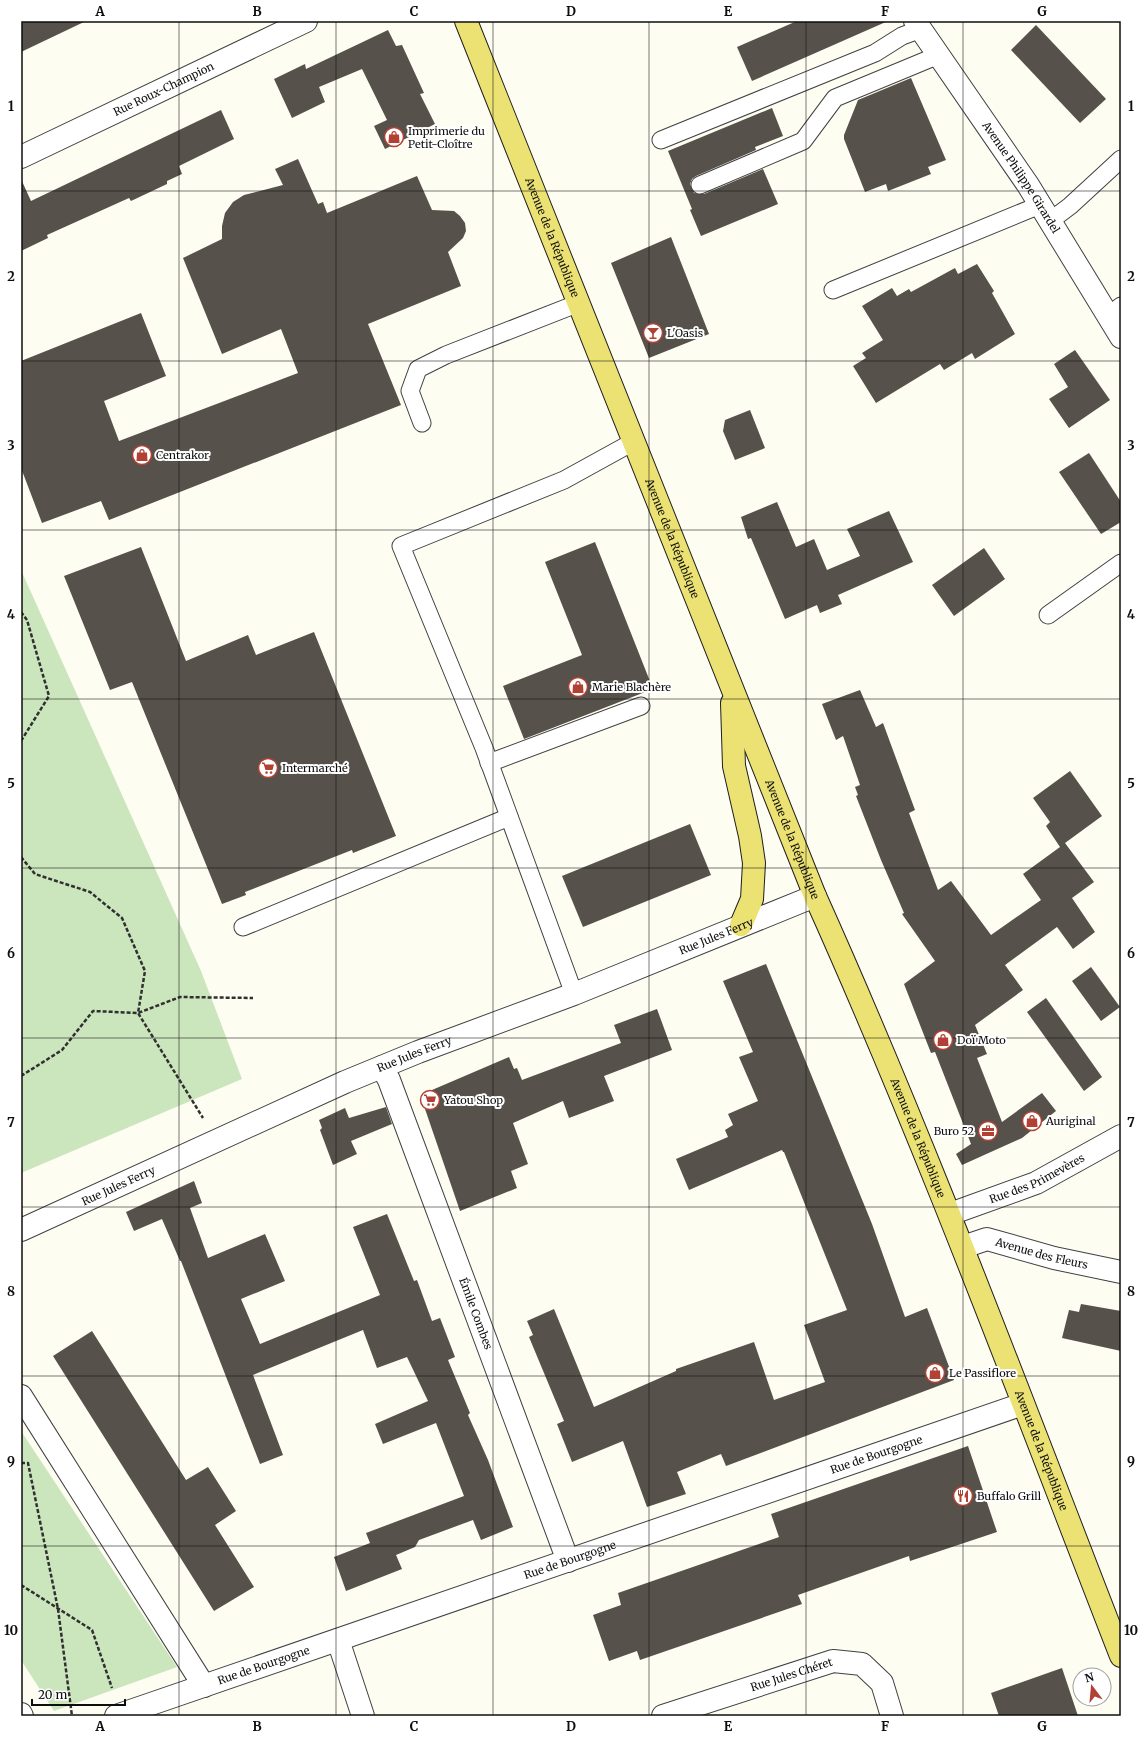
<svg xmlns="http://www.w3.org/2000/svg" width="1142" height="1737" font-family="Merriweather,serif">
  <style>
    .green { fill: #cbe5bd }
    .building { fill: #56514b }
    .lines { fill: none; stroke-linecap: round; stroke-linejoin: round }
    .service-casing { stroke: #414141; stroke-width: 19 }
    .minor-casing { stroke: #414141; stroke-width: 24 }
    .tertiary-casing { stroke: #414141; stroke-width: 24 }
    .primary-casing { stroke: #1f1f1f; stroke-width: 24 }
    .path { stroke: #303030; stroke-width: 2.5; stroke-dasharray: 4 2; stroke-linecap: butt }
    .service { stroke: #fff; stroke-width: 17 }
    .minor { stroke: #fff; stroke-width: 22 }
    .tertiary { stroke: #fff; stroke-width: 22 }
    .primary { stroke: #ece273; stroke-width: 22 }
    .grid { fill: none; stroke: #0e0e0e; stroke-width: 1; stroke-opacity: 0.55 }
    .labels { text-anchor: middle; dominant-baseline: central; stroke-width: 4; stroke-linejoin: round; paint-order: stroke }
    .street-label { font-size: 11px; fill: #0e0e0e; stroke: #fff }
    .poi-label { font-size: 11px; fill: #0e0e0e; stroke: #fff; text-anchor: start }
    .neatline { fill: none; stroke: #0e0e0e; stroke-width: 1.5 }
    .grid-label { font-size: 13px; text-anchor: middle; font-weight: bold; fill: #0e0e0e }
  </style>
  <rect width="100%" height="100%" fill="#fefdf1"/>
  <!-- green -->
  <g class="green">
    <path d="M21 570 201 971 242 1079 21 1173Z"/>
    <path d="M21 1431 177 1667 54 1711 21 1660Z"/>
  </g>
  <!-- building -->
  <g class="building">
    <path d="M21 21H86L21 52Z"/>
    <path d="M797 21H888L752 81 737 47Z"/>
    <path d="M1036 25 1106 99 1080 123 1011 50Z"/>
    <path d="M388 30 396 46 402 45 424 93 420 94 435 124 385 149 374 126 387 120 362 69 319 87 325 102 292 118 274 79 305 64 306 69Z"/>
    <path d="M911 78 946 160 928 167 931 174 888 191 886 184 865 192 844 139V135L858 100Z"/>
    <path d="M772 108 783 136 755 147 756 150 696 176 692 179 690 184 694 193 704 194 763 169 778 204 701 236 690 210 692 209 668 151Z"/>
    <path d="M221 110 234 139 179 166 182 174 167 181V184L131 201 129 198 47 235 48 238 21 251V179L31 201Z"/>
    <path d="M298 159 318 204 323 202 327 213 417 176 432 210 454 211 460 216 465 223 466 231 463 238 448 252 461 286 368 324 401 405 109 520 101 501 42 523 21 468V361L141 313 166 376 104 401 119 441 298 373 281 329 222 354 183 258 222 239V226L225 213 233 202 244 195 283 185 275 169Z"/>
    <path d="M671 237 709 334 649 358 611 263Z"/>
    <path d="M977 264 994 291 992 293 1015 334 975 359 972 353 944 370 940 364 876 403 853 366 866 358 862 353 883 340 862 306 892 288 897 296 909 289 911 292 955 268 958 274Z"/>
    <path d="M1075 350 1110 400 1069 428 1049 399 1068 387 1054 364Z"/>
    <path d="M750 410 765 448 735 460 723 431 725 420Z"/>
    <path d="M1089 453 1121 502V522L1101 534 1059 472Z"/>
    <path d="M777 502 796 547 814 539 827 570 860 556 847 529 889 511 913 562 838 595 842 604 820 613 817 605 785 619 751 538 748 539 741 517Z"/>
    <path d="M595 542 653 689 524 739 503 686 582 655 545 562Z"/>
    <path d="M141 547 186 661 248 635 256 655 314 632 396 836 353 853 352 850 245 892 246 895 222 904 132 682 110 690 64 576Z"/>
    <path d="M984 548 1005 579 954 616 932 585Z"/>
    <path d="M860 690 876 727 883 723 915 810 909 813 938 890 951 881 991 935 1041 900 1023 874 1060 847 1046 826 1050 822 1033 798 1070 771 1102 816 1065 843 1094 882 1072 898 1095 932 1073 949 1057 927 1005 965 1023 990 975 1025 987 1054 977 1058 1002 1122 1042 1093 1056 1111 1022 1138 962 1165 956 1154 971 1144 935 1052 931 1053 904 984 935 961 902 914 904 913 881 860 856 796 858 795 855 787 860 785 843 736 836 740 822 704Z"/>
    <path d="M690 824 711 875 583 927 562 876Z"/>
    <path d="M766 964 872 1224 905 1317 927 1308 954 1380 726 1466 721 1454 677 1472 686 1494 647 1507 623 1441 572 1462 557 1424 564 1421 529 1337 533 1335 527 1321 554 1309 594 1407 676 1371V1369L754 1342 774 1400 825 1382 804 1325 847 1310 784 1152H783L782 1150 689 1190 676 1159 728 1137 725 1130 733 1125 728 1114 758 1101 739 1057 753 1052 723 981Z"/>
    <path d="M1091 967 1120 1007 1101 1021 1072 981Z"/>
    <path d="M1046 998 1102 1077 1084 1091 1027 1012Z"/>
    <path d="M657 1009 672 1050 604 1076 614 1101 569 1118 563 1101 513 1123 528 1164 511 1171 517 1188 460 1211 424 1106 432 1090 509 1057 514 1069 517 1068 522 1080 621 1043 614 1025Z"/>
    <path d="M386 1107 392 1124 351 1141 357 1154 333 1165 320 1130 322 1128 319 1120 345 1108 349 1118Z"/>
    <path d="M194 1181 202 1203 190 1208 208 1258 265 1234 285 1281 241 1299 260 1344 380 1295 353 1227 387 1214 414 1281 417 1280 432 1321 440 1318 455 1357 448 1360 470 1413 468 1415 488 1460 513 1527 481 1540 473 1520 419 1540 415 1547 396 1555 402 1569 346 1591 334 1557 370 1543 366 1533 464 1496 436 1423 383 1444 375 1424 428 1401 407 1357 377 1368 363 1330 253 1375 283 1455 260 1464 181 1261H180L162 1219 134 1231 126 1212Z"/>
    <path d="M1081 1304 1121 1311V1351L1062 1338 1069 1310 1079 1312Z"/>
    <path d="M92 1331 186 1480 208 1467 236 1511 215 1525 254 1587 214 1611 53 1356Z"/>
    <path d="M968 1446 997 1532 910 1561 909 1556 798 1595 802 1604 640 1660 637 1651 609 1661 593 1615 621 1605 618 1593 779 1537 771 1514Z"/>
    <path d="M1062 1668 1078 1716H999L991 1693Z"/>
  </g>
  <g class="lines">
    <!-- service casing -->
    <g class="service-casing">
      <g id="service">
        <path d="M661 140 875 53 902 36 921 29"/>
        <path d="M700 185 803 141 835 98 939 55"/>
        <path d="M1050 221 1070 206 1121 159"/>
        <path d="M833 290 1040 205"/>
        <path d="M1108 316 1121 306"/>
        <path d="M422 423 410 391 418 369 446 355 579 303"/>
        <path d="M1048 615 1121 563"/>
        <path d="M489 763 641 706"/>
        <path d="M243 927 509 817"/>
        <path d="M574 994 484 748 401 546 564 480 633 442"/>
      </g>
    </g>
    <!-- minor casing -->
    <g class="minor-casing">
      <g id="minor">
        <path id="s1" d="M915 21 1028 185 1121 337"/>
        <path id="s2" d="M21 157 306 21"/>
        <path id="s3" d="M382 1067 389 1080 568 1561"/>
        <path id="s4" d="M950 1214 1036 1183 1121 1136"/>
        <path id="s5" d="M963 1247 987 1239 1054 1258 1121 1272"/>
        <path d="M21 1396 204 1686"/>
        <path d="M338 1640 363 1716"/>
        <path d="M21 1714 22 1716"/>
        <path id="s6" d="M116 1716 1023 1404"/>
        <path id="s7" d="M663 1716 833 1661 862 1664 882 1683 892 1716"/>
      </g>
    </g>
    <!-- tertiary casing -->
    <g class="tertiary-casing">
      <g id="tertiary">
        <path id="s8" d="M21 1230 345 1082 418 1052 574 994 815 896"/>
      </g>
    </g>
    <!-- primary casing -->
    <g class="primary-casing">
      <g id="primary">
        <path id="s9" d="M466 21 815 896C927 1145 1022 1402 1121 1656"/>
        <path d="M732 703 734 766 750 836 754 863 752 899 741 925"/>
      </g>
    </g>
    <!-- path -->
    <g class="path">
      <path d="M21 612 27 620 49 696 21 741"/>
      <path d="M21 857 35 874 90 892 122 918 145 971 138 1013 203 1118"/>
      <path d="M21 1076 62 1050 93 1011 138 1013 180 997 253 998"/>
      <path d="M21 1463H28L58 1609 72 1716"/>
      <path d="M21 1585 92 1630 112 1688"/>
    </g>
    <!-- service -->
    <use href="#service" class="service"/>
    <!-- minor -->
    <use href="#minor" class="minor"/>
    <!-- tertiary -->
    <use href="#tertiary" class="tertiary"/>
    <!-- primary -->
    <use href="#primary" class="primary"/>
  </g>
  <!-- grid -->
  <path class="grid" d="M179 21V1716M336 21V1716M493 21V1716M649 21V1716M806 21V1716M963 21V1716M21 191H1121M21 361H1121M21 530H1121M21 699H1121M21 868H1121M21 1038H1121M21 1207H1121M21 1376H1121M21 1546H1121"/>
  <!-- icons -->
  <defs>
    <g id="shop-ring" transform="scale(1)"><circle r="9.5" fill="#fff" stroke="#b14133" stroke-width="1.5"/><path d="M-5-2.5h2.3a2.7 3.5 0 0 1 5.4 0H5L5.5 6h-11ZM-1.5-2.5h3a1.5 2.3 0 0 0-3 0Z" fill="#b14133"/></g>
    <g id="bar-ring" transform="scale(1)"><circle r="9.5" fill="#fff" stroke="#b14133" stroke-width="1.5"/><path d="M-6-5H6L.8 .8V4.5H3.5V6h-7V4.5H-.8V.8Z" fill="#b14133"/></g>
    <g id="supermarket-ring" transform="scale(1)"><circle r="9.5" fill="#fff" stroke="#b14133" stroke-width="1.5"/><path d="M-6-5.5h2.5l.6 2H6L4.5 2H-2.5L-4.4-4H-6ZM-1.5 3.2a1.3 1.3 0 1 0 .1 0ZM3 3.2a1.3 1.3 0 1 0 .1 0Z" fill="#b14133"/></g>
    <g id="office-ring" transform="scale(1)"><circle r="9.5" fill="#fff" stroke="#b14133" stroke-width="1.5"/><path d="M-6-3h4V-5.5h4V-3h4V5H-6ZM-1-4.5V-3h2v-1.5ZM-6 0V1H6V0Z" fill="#b14133"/></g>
    <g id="restaurant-ring" transform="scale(1)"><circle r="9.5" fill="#fff" stroke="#b14133" stroke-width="1.5"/><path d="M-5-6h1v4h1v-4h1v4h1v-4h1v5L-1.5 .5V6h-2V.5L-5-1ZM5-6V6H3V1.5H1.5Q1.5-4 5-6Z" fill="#b14133"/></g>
  </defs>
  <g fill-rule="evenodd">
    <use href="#shop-ring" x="394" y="137"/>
    <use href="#bar-ring" x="653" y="333"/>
    <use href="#shop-ring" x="142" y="455"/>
    <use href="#shop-ring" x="578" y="687"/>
    <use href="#supermarket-ring" x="268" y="768"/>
    <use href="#shop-ring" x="943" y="1040"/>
    <use href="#supermarket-ring" x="430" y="1100"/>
    <use href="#shop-ring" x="1032" y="1121"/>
    <use href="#office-ring" x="988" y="1131"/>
    <use href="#shop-ring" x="935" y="1373"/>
    <use href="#restaurant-ring" x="963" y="1496"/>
  </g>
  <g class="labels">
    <!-- street labels -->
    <g class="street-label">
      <text stroke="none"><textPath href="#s2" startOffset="158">Rue Roux-Champion</textPath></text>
      <text stroke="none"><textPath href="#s1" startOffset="189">Avenue Philippe Girardel</textPath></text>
      <text stroke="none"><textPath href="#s9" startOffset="233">Avenue de la République</textPath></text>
      <text stroke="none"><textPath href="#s9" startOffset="557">Avenue de la République</textPath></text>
      <text stroke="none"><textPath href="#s9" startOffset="881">Avenue de la République</textPath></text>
      <text stroke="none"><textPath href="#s8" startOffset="755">Rue Jules Ferry</textPath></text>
      <text stroke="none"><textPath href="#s8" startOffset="431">Rue Jules Ferry</textPath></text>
      <text stroke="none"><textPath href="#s9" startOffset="1205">Avenue de la République</textPath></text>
      <text stroke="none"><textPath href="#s4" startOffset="94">Rue des Primevères</textPath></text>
      <text stroke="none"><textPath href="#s8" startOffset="107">Rue Jules Ferry</textPath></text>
      <text stroke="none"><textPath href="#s5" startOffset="82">Avenue des Fleurs</textPath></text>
      <text stroke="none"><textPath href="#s3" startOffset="264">Émile Combes</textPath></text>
      <text stroke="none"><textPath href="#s9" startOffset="1541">Avenue de la République</textPath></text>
      <text stroke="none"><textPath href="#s6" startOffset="804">Rue de Bourgogne</textPath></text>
      <text stroke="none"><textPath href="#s6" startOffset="480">Rue de Bourgogne</textPath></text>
      <text stroke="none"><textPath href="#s6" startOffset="156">Rue de Bourgogne</textPath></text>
      <text stroke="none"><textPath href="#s7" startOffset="135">Rue Jules Chéret</textPath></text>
    </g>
    <!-- poi labels -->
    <g class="poi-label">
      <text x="408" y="131">Imprimerie du<tspan x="408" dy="13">Petit-Cloître</tspan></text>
      <text x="667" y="333">L'Oasis</text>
      <text x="156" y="455">Centrakor</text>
      <text x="592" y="687">Marie Blachère</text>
      <text x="282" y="768">Intermarché</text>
      <text x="957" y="1040">Doï Moto</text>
      <text x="444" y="1100">Yatou Shop</text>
      <text x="1046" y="1121">Auriginal</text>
      <text x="974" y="1131" text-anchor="end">Buro 52</text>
      <text x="949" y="1373">Le Passiflore</text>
      <text x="977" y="1496">Buffalo Grill</text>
    </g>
  </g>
  <!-- border -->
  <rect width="1142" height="1737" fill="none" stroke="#ffffff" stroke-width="44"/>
  <!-- north arrow -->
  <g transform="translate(1092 1687) rotate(344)"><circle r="19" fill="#ffffff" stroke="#9f9f9f"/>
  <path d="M0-3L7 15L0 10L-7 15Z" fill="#b14133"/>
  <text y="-6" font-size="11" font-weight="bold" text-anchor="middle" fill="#0e0e0e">N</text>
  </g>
  <!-- scale -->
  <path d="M32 1699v6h93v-6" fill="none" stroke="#0e0e0e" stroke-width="2"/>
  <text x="38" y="1699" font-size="12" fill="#0e0e0e" stroke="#ffffff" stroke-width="3" paint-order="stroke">20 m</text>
  <rect x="22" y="22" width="1098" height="1693" class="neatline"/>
  <g class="grid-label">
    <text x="100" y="16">A</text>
    <text x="257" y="16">B</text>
    <text x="414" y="16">C</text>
    <text x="571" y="16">D</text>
    <text x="728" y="16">E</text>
    <text x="885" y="16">F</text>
    <text x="1042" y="16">G</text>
    <text x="11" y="111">1</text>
    <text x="1131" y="111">1</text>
    <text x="11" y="281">2</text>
    <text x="1131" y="281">2</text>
    <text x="11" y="450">3</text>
    <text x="1131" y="450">3</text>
    <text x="11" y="619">4</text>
    <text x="1131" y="619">4</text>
    <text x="11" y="788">5</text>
    <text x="1131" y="788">5</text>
    <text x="11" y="958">6</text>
    <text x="1131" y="958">6</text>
    <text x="11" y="1127">7</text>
    <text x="1131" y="1127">7</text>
    <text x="11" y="1296">8</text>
    <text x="1131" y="1296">8</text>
    <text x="11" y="1466">9</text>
    <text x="1131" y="1466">9</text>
    <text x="11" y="1635">10</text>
    <text x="1131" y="1635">10</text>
    <text x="100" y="1731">A</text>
    <text x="257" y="1731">B</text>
    <text x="414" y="1731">C</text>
    <text x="571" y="1731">D</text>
    <text x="728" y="1731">E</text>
    <text x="885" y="1731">F</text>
    <text x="1042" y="1731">G</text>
  </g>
</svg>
